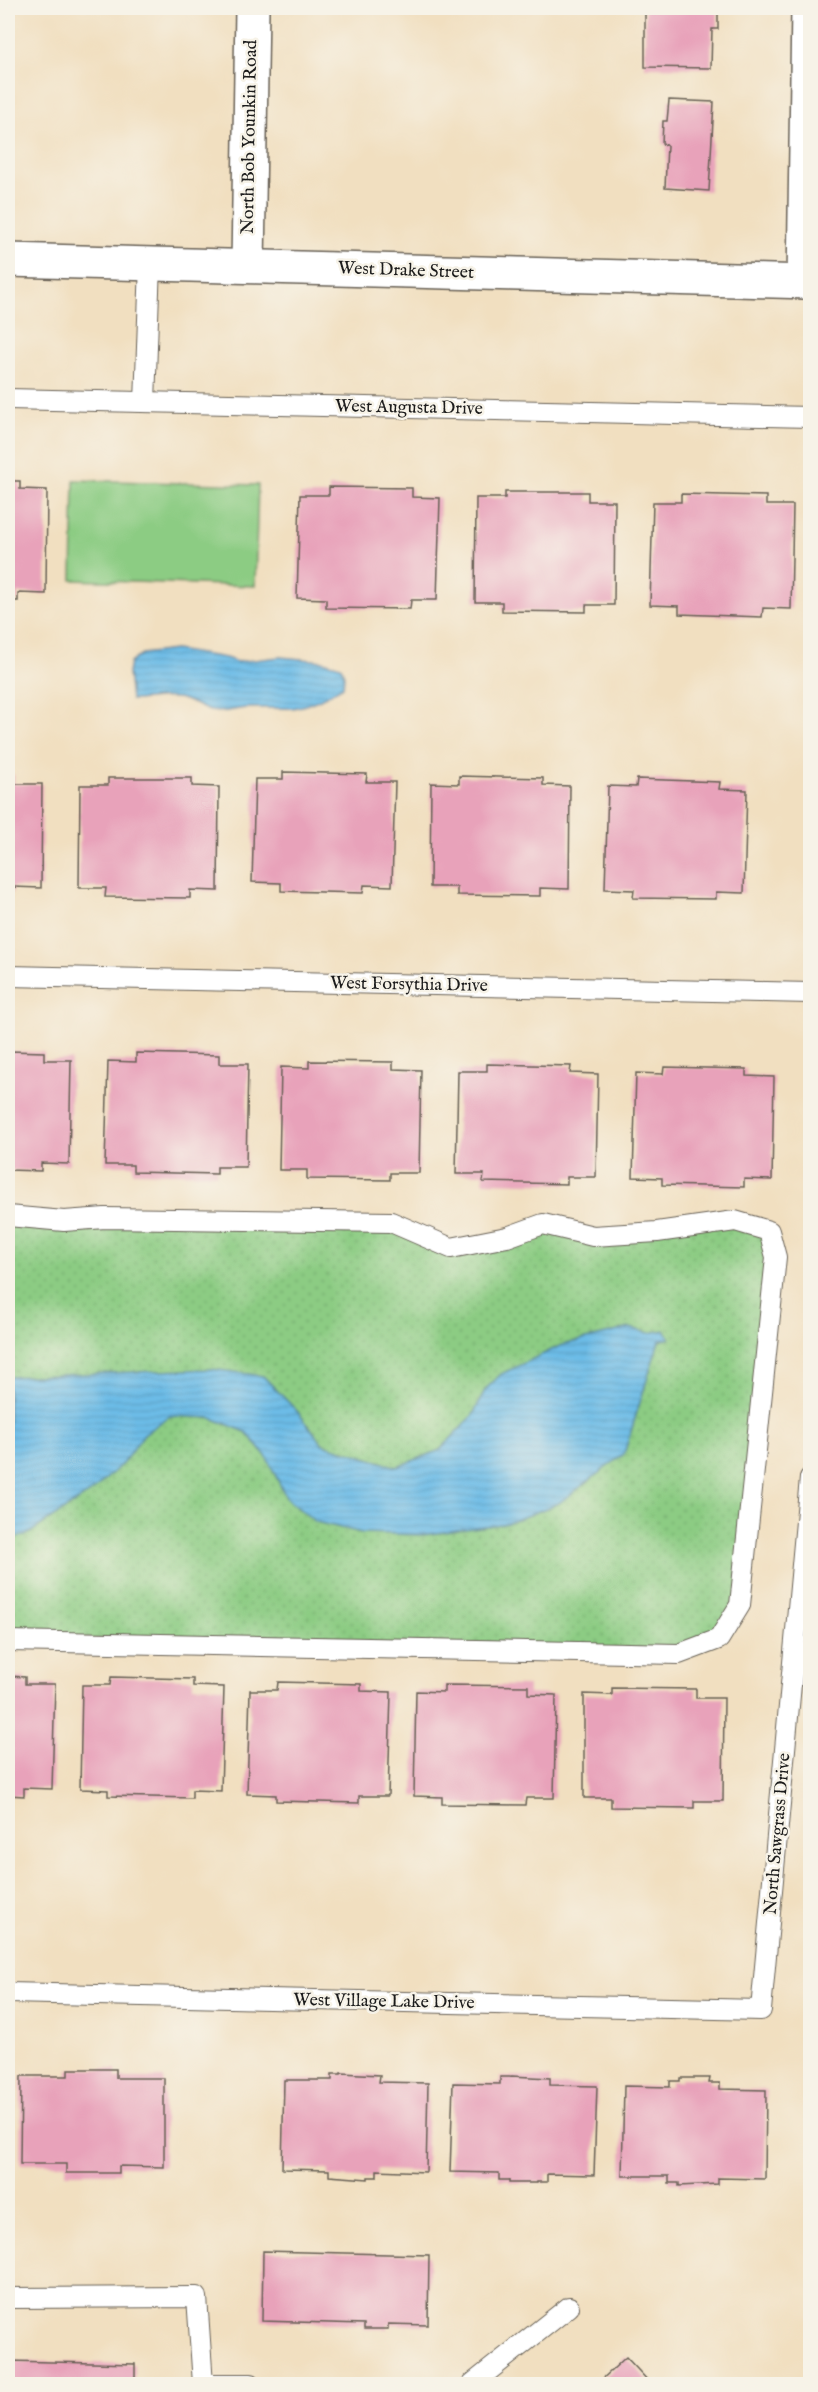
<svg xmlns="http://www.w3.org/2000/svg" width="818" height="2392" font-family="'IM FELL English',serif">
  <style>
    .grass { fill: url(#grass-dots); stroke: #547450; stroke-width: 1.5 }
    .pitch { fill: #8ccc83; stroke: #547450; stroke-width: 1.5 }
    .water { fill: url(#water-rules); stroke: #446c82; stroke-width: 1.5 }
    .building { fill: #e8a2ba }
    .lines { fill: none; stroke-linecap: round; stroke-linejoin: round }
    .service-casing { stroke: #676055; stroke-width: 22 }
    .minor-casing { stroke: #676055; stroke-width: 36 }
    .tertiary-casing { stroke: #676055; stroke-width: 36 }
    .service { stroke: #fff; stroke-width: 20 }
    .minor { stroke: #fff; stroke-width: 33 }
    .tertiary { stroke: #fff; stroke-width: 33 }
    .labels { text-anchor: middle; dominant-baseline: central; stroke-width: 5; stroke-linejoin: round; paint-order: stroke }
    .street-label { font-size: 18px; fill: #1c1c1c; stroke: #f7f3e8 }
  </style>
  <defs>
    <pattern id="grass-dots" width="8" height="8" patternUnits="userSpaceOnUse" patternTransform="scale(1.5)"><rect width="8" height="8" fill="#8ccc83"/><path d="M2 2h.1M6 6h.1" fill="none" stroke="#78af71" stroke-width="1.8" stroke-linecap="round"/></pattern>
    <pattern id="water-rules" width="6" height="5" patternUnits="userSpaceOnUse" patternTransform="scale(1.5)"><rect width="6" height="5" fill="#6cbce7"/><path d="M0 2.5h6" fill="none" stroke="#5da1c6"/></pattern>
  </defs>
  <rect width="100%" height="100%" fill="#f7f3e8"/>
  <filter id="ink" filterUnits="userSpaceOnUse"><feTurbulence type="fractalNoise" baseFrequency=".0167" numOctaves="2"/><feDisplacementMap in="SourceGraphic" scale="12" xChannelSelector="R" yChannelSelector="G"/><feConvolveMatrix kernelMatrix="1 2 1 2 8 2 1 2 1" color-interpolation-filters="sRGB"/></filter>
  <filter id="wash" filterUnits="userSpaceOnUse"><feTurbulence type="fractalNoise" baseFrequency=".008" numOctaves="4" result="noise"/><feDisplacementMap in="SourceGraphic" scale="24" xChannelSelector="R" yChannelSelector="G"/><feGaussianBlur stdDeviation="1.35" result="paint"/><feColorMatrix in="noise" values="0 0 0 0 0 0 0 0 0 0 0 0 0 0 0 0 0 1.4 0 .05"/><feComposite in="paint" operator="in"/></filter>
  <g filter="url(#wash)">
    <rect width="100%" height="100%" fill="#f1dfc0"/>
    <!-- grass -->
    <path class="grass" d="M8 1216 391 1222 451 1248 543 1224 593 1236 735 1221 769 1231 740 1605 719 1639 679 1654 8 1637Z"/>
    <!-- pitch -->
    <path class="pitch" d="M74 480 258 485 255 586 72 580Z"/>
    <!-- water -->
    <g class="water">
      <path d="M175 650 226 658 237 662 280 657 323 661 341 666 344 675 343 686C328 695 310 706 292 708 277 709 261 707 246 708 233 709 225 714 211 711 199 708 189 699 177 698 162 696 147 700 131 700L128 673 130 663 142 654Z"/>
      <path d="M630 1328 649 1333 665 1330 670 1338 659 1341 624 1454 559 1503 508 1523 423 1535 362 1533 316 1522 287 1499 266 1456 246 1432 211 1418 170 1416 144 1434 123 1463 93 1491 25 1536 8 1538V1377L211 1369 263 1376 297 1411 323 1444 397 1467 440 1450 473 1415 485 1390 501 1374 562 1345Z"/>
    </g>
    <g id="blocks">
      <!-- building -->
      <g class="building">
        <path d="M645 8H718V29H712L711 68 645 67Z"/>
        <path d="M669 100 714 102 709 191 665 188 667 145 662 144 663 121H667Z"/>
        <path d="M8 481H20V489L47 490 46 594 18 593V601H8Z"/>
        <path d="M329 487 412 488V497L440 498 437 600H411L410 609 326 608V599L297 598 300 495H329Z"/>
        <path d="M505 492H588V501H615L614 605H586V612L502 611V602H475L476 498H505Z"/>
        <path d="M681 494 766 496V505H793L791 609 763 608 762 617 679 614V606L650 605 653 502H681Z"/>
        <path d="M283 772 367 774 366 782H395L392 886 364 885 363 893 281 891V883L252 882 255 779H283Z"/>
        <path d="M8 775H14V784H42L41 888 13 887 12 894H8Z"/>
        <path d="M459 776 543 778V785L570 786 569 889 540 888V896L457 895V887H430L431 783 459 784Z"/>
        <path d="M108 778H192V786L219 787 218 891 190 890V898L105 897 106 888H79L80 785H108Z"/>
        <path d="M637 779 720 782 719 789 747 790 744 893 716 892V899L633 898 634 890 605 889 608 786 636 787Z"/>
        <path d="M8 1051 44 1052V1060H71L69 1164 41 1163V1171L8 1170Z"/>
        <path d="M136 1053 219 1055V1064H248L246 1167H217V1174L133 1172V1165H105L108 1061 136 1062Z"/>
        <path d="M309 1061 393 1062V1069L421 1070 419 1173H390V1180L307 1179V1170H279L281 1067 309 1068Z"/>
        <path d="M487 1064 571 1066 570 1073 598 1074 596 1177H567V1184L483 1182 484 1174H456L458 1071H487Z"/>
        <path d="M664 1067 746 1069V1076L774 1077 772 1180 744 1179V1187L662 1185V1178L633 1177 636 1073 663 1074Z"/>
        <path d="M8 1676 25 1677V1684H55L52 1789 24 1788V1796L8 1795Z"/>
        <path d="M111 1677 193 1679V1686L224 1687 221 1791 192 1790V1798L108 1796V1790L80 1789 82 1685H110Z"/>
        <path d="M278 1682 361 1684V1691L391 1692 388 1796H359V1803L276 1801V1795L247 1794 250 1690H277Z"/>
        <path d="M444 1685 528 1686V1694L556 1695 554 1798H526L525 1805 442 1804V1797L414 1796 416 1691 444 1692Z"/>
        <path d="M612 1688 696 1689V1698H724L723 1801H694V1808L611 1807V1798H584V1694L612 1695Z"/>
        <path d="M68 2069H116V2078H164V2167L119 2166V2173H66V2164H20L21 2076H68Z"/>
        <path d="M341 2073 380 2075 379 2082 428 2083 426 2172 377 2170V2177H368V2179L329 2176V2170L282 2169 284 2080H332V2074H341Z"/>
        <path d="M511 2076 550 2078V2085L597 2086 594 2175 547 2174V2182H537V2183H509V2180H499V2173L450 2172 453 2083 500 2084V2077H511Z"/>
        <path d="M680 2078H710L709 2083H720V2089L766 2090 765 2179 718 2178V2184L679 2186V2183H669V2176H622L624 2086 670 2087V2081H680Z"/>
        <path d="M263 2251 429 2255 428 2325 388 2324V2329H364V2324L262 2321Z"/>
        <path d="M626 2357 651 2384H597Z"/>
        <path d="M8 2361 135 2364V2384H8Z"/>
      </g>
    </g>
  </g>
  <g filter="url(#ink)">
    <use href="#blocks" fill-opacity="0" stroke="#676055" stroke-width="1.5"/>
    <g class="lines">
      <!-- service casing -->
      <g class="service-casing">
        <g id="service">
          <path d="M8 399 810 417"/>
          <path d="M145 402 150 264"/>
          <path d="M8 976 810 993"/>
          <path d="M8 1216 64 1221 105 1218 391 1222 451 1248 507 1237 543 1224 593 1236 657 1232 735 1221 769 1231 776 1257 740 1605 719 1639 679 1654 8 1641"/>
          <path d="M8 1993 761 2010 810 1478"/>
          <path d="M8 2298 197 2297 203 2384"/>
          <path d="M203 2384H251"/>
          <path d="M472 2384 569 2307"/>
        </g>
      </g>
      <!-- minor casing -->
      <g class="minor-casing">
        <g id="minor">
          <path d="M248 266 252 8"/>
          <path d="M804 282 808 8"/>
        </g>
      </g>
      <!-- tertiary casing -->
      <g class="tertiary-casing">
        <path id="tertiary" d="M8 260 810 282"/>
      </g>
      <!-- service -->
      <use href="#service" class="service"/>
      <!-- minor -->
      <use href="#minor" class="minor"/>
      <!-- tertiary -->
      <use href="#tertiary" class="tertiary"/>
    </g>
  </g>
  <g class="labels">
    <!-- street labels -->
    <g class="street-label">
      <text transform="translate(250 137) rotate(-89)">North Bob Younkin Road</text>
      <text transform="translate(406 271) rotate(2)">West Drake Street</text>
      <text transform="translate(409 408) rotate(1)">West Augusta Drive</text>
      <text transform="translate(409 985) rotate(1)">West Forsythia Drive</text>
      <text transform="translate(778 1834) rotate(-85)">North Sawgrass Drive</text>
      <text transform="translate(384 2002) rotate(1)">West Village Lake Drive</text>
    </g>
  </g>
  <!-- margin -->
  <rect width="818" height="2392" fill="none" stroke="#f7f3e8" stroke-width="30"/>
</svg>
